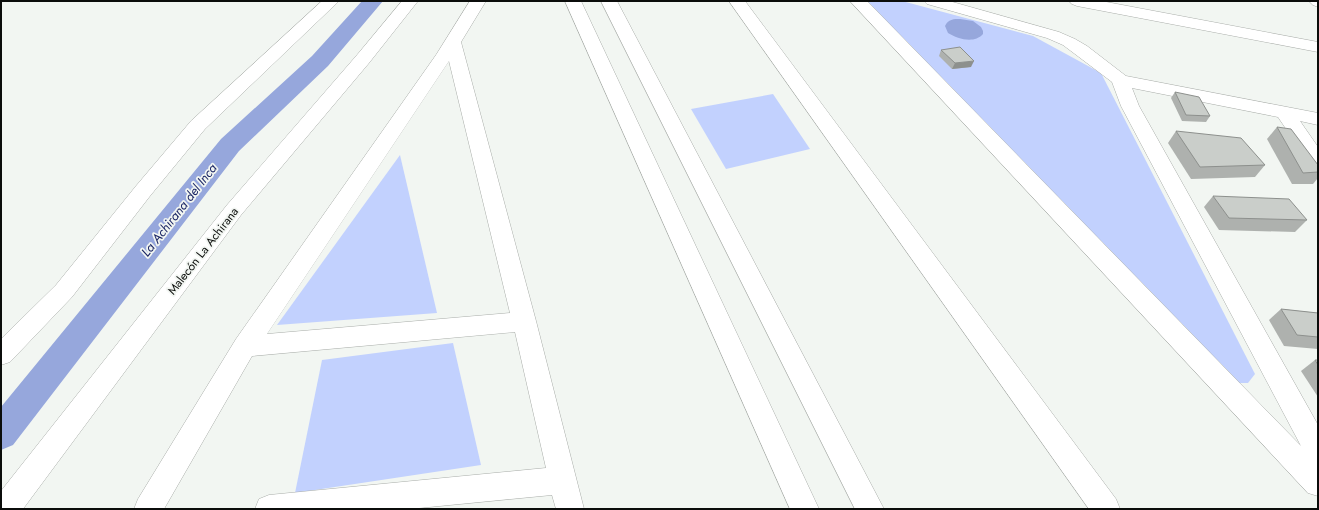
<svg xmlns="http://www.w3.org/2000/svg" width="1319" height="510" font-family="Jost,sans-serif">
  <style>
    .green { fill: #c2d1fe }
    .water { fill: #96a7dc }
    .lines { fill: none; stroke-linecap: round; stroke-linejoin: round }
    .canal { fill: #96a7dc; fill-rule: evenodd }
    .street-casing { stroke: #a9ada9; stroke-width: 1 }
    .street { fill: #fff; fill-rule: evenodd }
    .wall { fill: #aeb1ae }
    .shaded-wall { fill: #8d908d }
    .building { fill: #caceca; stroke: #8d908d }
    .labels { text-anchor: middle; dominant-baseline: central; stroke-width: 3.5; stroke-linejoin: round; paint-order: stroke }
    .street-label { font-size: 12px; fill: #0b0d0b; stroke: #f2f6f2 }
    .water-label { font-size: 13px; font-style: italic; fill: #1b2665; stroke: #f2f6f2 }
  </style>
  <rect width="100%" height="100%" fill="#f2f6f2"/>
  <!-- green -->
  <g class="green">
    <path d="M865 1H902L1033 36 1101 73 1255 374 1248 383H1232Z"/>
    <path d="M773 94 810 149 726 169 691 109Z"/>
    <path d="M400 155 437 313 277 325Z"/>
    <path d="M453 343 481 465 295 493 322 360Z"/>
  </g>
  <!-- water -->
  <path class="water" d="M960 19 973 21 981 27 983 31V34C974 44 958 39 948 33L945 26C948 19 954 19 960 19Z"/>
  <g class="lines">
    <!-- canal -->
    <path class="canal" d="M362 1H383L328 66 239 151 13 445 1 450V407L221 139 312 56Z"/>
    <!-- street casing -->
    <g class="street-casing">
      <g id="street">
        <path d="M322 1H339L205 129 150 196 72 297 10 362 1 365V339L56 285 136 186 191 121Z"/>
        <path d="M402 1H418L369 63 241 215 23 509H1V491L227 205 357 55Z"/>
        <path d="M470 1H486L461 42 536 321 584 509H556L552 495 409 509H255L259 499 269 495 546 468 515 332 252 356 164 509H134L138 499 236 339 436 55ZM449 61 510 313 267 334Z"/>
        <path d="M565 1H581L819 509H790Z"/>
        <path d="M601 1H617L884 509H855Z"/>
        <path d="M729 1H745L1116 499 1120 509H1089Z"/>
        <path d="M850 1H867L1301 446 1121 106 1112 82 1075 54 1063 45 1047 38 927 4 924 1H949L1059 32 1075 39 1087 46 1126 76 1318 113V125L1300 121 1318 147V168L1311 166 1278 117 1132 88 1139 106 1318 425V496L1308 493Z"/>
        <path d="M1069 1H1101L1318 42V52L1077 6 1072 4Z"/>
        <path d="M1309 1H1318V7L1313 5Z"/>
      </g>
    </g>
    <!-- street -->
    <use href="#street" class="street"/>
  </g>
  <!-- wall -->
  <g class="wall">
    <path d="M941 50 971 67 952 69 939 56Z"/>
    <path d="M1175 92 1210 116 1206 122 1182 121 1171 98Z"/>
    <path d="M1277 127 1318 165V178L1313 184H1292L1267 139Z"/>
    <path d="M1176 131 1265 165 1255 177 1191 179 1168 143Z"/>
    <path d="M1213 196 1307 220 1295 232 1219 230 1204 207Z"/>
    <path d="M1281 309 1318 313V349L1284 346 1269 320Z"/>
    <path d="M1315 360H1318V397L1301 371Z"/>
  </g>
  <!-- shaded-wall -->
  <path class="shaded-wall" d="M974 61 971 67 952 69 955 63Z"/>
  <!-- building -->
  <g class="building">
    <path d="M960 47 974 61 955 63 941 50Z"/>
    <path d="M1175 92 1199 97 1210 116 1186 115Z"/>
    <path d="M1277 127 1291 129 1318 165V172L1303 173Z"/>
    <path d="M1176 131 1241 138 1265 165 1200 167Z"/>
    <path d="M1213 196 1289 199 1307 220 1229 218Z"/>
    <path d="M1281 309 1318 313V337L1297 335Z"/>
    <path d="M1315 360H1318V365Z"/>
  </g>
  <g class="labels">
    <!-- street labels -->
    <g class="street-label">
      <text transform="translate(203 251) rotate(-52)">Malecón La Achirana</text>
    </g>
    <!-- water labels -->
    <g class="water-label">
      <text transform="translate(179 210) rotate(-52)">La Achirana del Inca</text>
    </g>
  </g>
  <!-- border -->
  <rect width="1319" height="510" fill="none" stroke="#0b0d0b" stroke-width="4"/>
</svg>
